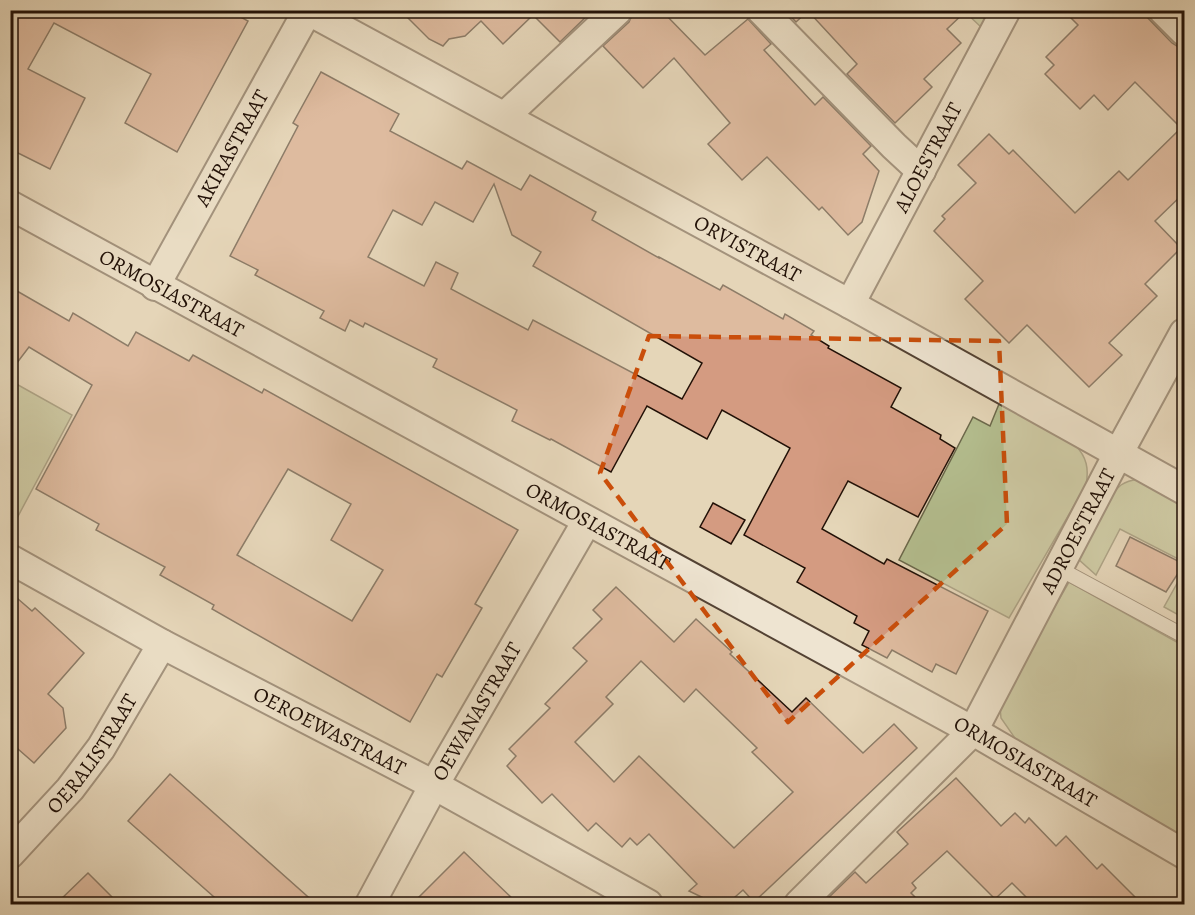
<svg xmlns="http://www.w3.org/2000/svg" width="1195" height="915" font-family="Alegreya,serif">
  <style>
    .green { fill: #b4be8f; stroke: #6b684b; stroke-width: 1.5 }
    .building { fill: #d49b81; stroke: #221107; stroke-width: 1.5; fill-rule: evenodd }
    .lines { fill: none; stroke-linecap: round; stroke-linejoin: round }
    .lane-casing { stroke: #534233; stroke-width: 16 }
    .street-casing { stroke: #534233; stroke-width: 32 }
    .lane { stroke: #eee4d1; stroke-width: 14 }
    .street { stroke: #eee4d1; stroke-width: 28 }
    .marked { fill: none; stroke: #ca4e0b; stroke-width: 4.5; stroke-dasharray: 12 8; stroke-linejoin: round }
    .labels { text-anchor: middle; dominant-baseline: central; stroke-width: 4.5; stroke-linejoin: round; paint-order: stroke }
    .street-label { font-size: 21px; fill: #221107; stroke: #eee4d1 }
  </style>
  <rect width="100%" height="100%" fill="#e5d6b8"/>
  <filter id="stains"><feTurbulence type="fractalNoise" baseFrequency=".00333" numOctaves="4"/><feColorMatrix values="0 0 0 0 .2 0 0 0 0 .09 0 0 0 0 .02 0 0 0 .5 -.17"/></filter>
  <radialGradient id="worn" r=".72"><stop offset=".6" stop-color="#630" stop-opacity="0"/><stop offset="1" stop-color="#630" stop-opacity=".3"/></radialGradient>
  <!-- green -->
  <g class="green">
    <path d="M964 11H995L982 28Z"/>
    <path d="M11 381 72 415 16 520 10 517Z"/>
    <path d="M999 404 1075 445C1087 457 1089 469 1086 485L1009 618 899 560 973 417 990 426Z"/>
    <path d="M1139 479 1184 504V562L1120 529 1096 575 1077 558C1087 539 1106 497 1121 485 1127 481 1132 480 1139 479Z"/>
    <path d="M1184 571V618L1164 607Z"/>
    <path d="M1069 582 1184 646V839L1019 744 1001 718 1000 707 1002 698Z"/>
  </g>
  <!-- building -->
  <g class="building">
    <path d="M10 10H228L248 21 177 152 125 123 151 74 54 23 28 69 85 98 50 169 10 149Z"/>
    <path d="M400 10H593L560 42 533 15 503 44 481 21 465 36 449 39 443 46 429 39Z"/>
    <path d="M634 10H661L705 55 748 19 771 44 764 50 815 105 823 97 871 146 863 154 879 171 862 222 848 235 822 207 819 210 767 157 742 180 708 144 730 123 674 58 643 88 603 46 629 22Z"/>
    <path d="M785 10H967L947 29 961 43 924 79 932 87 895 123 847 74 857 64 808 11 796 22Z"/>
    <path d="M1063 10H1140L1172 43 1185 51V192L1155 221 1181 248 1145 284 1157 296 1109 343 1122 355 1089 387 1027 325 1009 343 965 299 983 281 934 231 945 219 942 216 976 183 958 165 989 134 1009 154 1013 150 1075 213 1119 171 1128 180 1181 128 1135 82 1108 110 1094 95 1080 109 1045 74 1054 65 1046 57 1078 25Z"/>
    <path d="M321 72 399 114 390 131 462 169 467 161 521 190 530 175 596 212 592 220 659 258V257L720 290 723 285 783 319 785 314 814 331 811 335 829 346 828 348 901 388 891 407 941 435 940 439 955 448 918 517 848 481 822 529 884 564 887 559 988 611 956 674 936 664 932 672 892 650 887 658 862 645 869 631 854 623 857 616 797 582 805 568 744 535 790 448 722 410 707 439 647 406 611 472 551 439 550 440 512 421 517 410 433 367 437 359 365 323 363 327 350 320 345 331 320 318 324 311 255 275 258 270 230 256 298 126 293 123ZM494 184 512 235 541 252 533 266 702 363 682 399 533 320 528 330 451 289 458 273 436 262 424 286 368 257 393 210 422 225 435 202 473 222Z"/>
    <path d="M10 287 69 321 73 313 128 346 136 332 189 361 193 355 262 393 264 389 518 530 475 604 482 608 442 677 437 674 410 722 212 609 214 605 160 575 165 567 96 530 99 524 36 489 92 385 29 347 10 372ZM288 469 351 504 331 540 383 570 352 621 237 555Z"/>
    <path d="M713 503 745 520 731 544 700 527Z"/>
    <path d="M1130 537 1184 564 1166 592 1116 566Z"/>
    <path d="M616 587 674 642 696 619 732 652 730 654 792 712 806 698 863 753 894 724 917 748 754 902 743 890 727 904H716L689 891 697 884 649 834 637 845 630 838 622 847 596 823 588 831 552 794 542 803 507 766 516 756 509 749 550 708 545 704 587 661 573 648 602 619 593 610ZM641 661 684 702 696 689 757 748 752 752 793 792 734 848 639 756 614 782 575 742 613 704 606 697Z"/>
    <path d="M10 592 32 611 35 608 84 653 48 694 63 708 66 728 34 763 10 742Z"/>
    <path d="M170 774 316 904H222L128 821Z"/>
    <path d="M956 778 1001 826 1015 813 1025 823 1029 818 1056 846 1066 836 1097 869 1102 864 1142 904H1033L1012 883 995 899 947 851 912 883 916 888 911 893 922 904H822L855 872 866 883 908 844 897 832Z"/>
    <path d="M464 852 518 904H412Z"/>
    <path d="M88 873 119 904H56Z"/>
  </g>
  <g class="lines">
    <!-- lane casing -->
    <g class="lane-casing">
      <path id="lane" d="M1058 568 1184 636"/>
    </g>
    <!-- street casing -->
    <g class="street-casing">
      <g id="street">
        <path id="s1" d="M307 10 850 304 1184 490"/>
        <path d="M761 10 894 146 921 171"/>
        <path d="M1163 10 1184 31"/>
        <path d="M505 116 618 10"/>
        <path id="s2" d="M10 205 973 731 1184 854"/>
        <path id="s3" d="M155 286 308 10"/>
        <path id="s4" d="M850 304 1006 10"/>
        <path id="s5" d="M10 559 162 644 434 785 648 904"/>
        <path id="s6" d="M10 854 70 789 101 748 162 644"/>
        <path id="s7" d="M370 904 434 785 587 521"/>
        <path id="s8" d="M799 904 973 731 1118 454 1184 333"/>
      </g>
    </g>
    <!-- lane -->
    <use href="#lane" class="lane"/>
    <!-- street -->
    <use href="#street" class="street"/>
  </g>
  <!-- marked area -->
  <path d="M0 0H1195V915H0ZM649 336 999 341 1007 524 788 722 600 473Z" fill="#e5d6b8" fill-opacity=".55" fill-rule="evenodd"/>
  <path class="marked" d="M649 336 999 341 1007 524 788 722 600 473Z"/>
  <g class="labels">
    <!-- street labels -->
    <g class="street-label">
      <text stroke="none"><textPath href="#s3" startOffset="158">AKIRASTRAAT</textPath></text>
      <text stroke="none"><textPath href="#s4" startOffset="166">ALOESTRAAT</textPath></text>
      <text stroke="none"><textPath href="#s1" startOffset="501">ORVISTRAAT</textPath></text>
      <text stroke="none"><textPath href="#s2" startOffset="184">ORMOSIASTRAAT</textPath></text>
      <text stroke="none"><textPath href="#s2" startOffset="670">ORMOSIASTRAAT</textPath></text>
      <text stroke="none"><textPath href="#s8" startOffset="471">ADROESTRAAT</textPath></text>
      <text stroke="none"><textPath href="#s7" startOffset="220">OEWANASTRAAT</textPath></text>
      <text stroke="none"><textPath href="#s5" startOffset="363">OEROEWASTRAAT</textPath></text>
      <text stroke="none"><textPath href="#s6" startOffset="130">OERALISTRAAT</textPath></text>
      <text stroke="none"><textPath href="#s2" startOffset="1158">ORMOSIASTRAAT</textPath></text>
    </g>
  </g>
  <!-- margin -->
  <rect width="1195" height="915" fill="none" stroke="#e5d6b8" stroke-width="36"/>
  <rect x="12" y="12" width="1171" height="891" fill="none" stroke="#221107" stroke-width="3"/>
  <rect x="18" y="18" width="1159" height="879" fill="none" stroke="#221107" stroke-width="1.5"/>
  <rect width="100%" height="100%" filter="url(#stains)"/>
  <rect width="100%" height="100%" fill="url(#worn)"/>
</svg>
